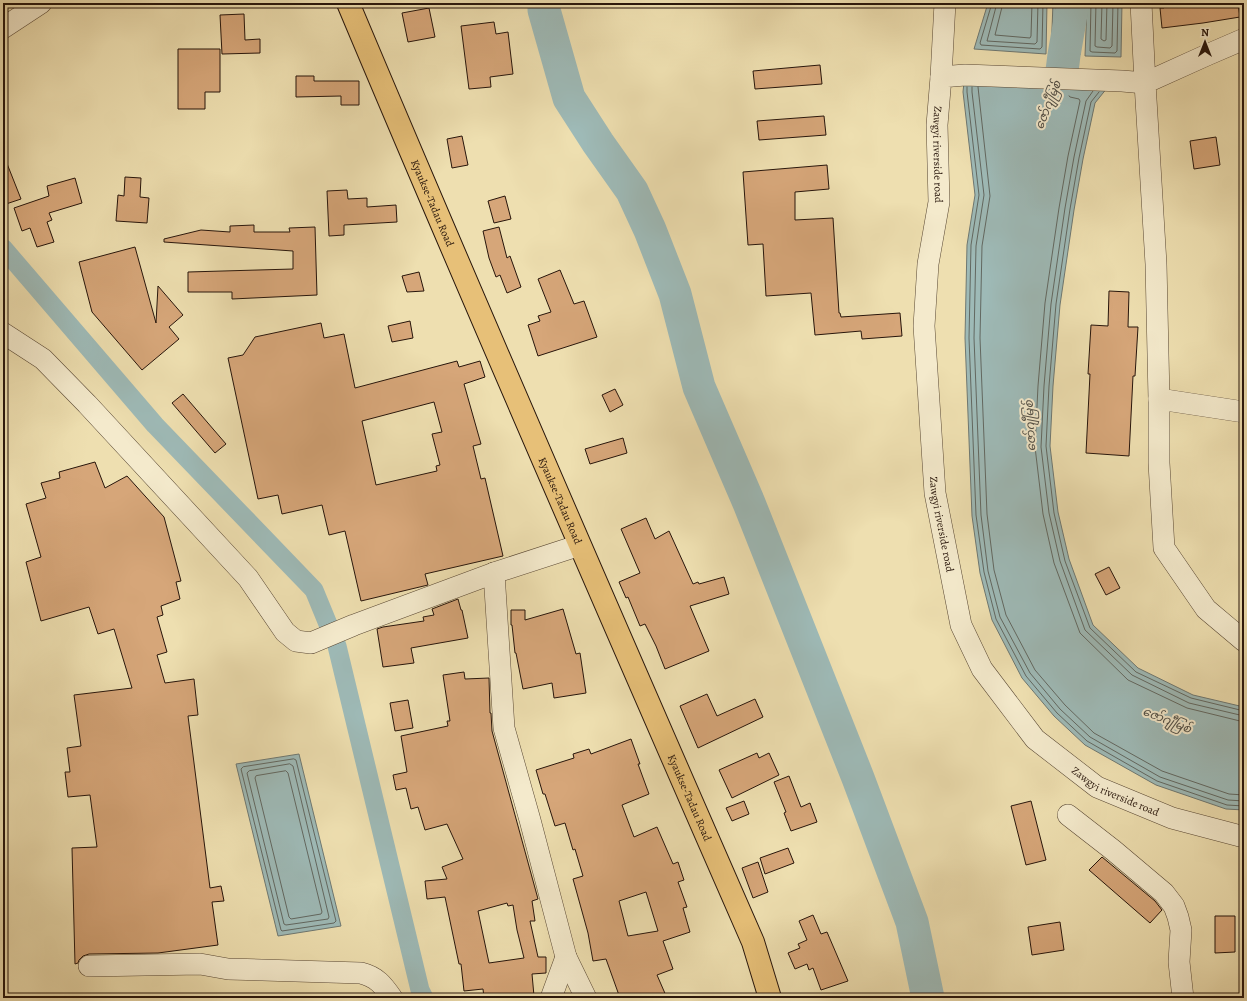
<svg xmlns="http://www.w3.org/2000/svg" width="1247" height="1001" font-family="Alegreya,'Noto Sans Myanmar',serif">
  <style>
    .water { fill: #9ebab7; stroke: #6e7872 }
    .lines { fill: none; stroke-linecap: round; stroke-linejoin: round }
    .shore { stroke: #626861; stroke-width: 1 }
    .canal { stroke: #9ebab7; stroke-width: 19 }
    .river { stroke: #9ebab7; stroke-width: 33 }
    .building { fill: #d6a679; stroke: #27150b; fill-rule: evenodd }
    .minor-casing { stroke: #594834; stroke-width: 22 }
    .major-casing { stroke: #27150b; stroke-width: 24 }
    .minor { stroke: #f4eacc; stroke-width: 21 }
    .major { stroke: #e7c078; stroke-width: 22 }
    .labels { text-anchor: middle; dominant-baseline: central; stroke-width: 4; stroke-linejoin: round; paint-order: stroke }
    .street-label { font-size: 11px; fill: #27150b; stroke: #f4eacc }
    .water-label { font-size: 12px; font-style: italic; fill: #514f47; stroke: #f4eacc }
  </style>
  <rect width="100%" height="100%" fill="#eedfb0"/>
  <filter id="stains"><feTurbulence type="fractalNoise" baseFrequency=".005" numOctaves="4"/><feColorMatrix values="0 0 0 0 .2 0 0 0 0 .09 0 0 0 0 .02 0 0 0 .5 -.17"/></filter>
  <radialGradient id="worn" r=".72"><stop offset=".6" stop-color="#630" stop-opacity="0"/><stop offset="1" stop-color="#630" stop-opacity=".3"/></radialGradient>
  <!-- water -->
  <g class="water">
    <path d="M988 3H1047L1046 54 974 49Z"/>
    <path d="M1053 3H1122L1121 57 1085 56 1087 5 1083 4 1080 55 1051 54Z"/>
    <path d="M1120 72 1095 103 1083 159 1074 210 1060 305 1053 386 1050 446 1058 512 1069 559 1093 625 1138 668 1193 695 1244 707V810L1226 809 1156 785 1085 745 1054 716 1022 678 992 620 980 573 972 516 965 338 967 245 975 195 963 92 964 82Z"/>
    <path d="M299 754 341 926 278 936 236 764Z"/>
  </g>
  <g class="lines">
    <!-- shore -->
    <g class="shore">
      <path d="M992 3 980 43 981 45 1040 49 1042 47 1043 3"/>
      <path d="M997 3 987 41 1035 44 1037 42 1038 3"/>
      <path d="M1003 3 995 35 1030 38 1031 36 1032 3"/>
      <path d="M1056 3V49L1057 50 1074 51 1076 49 1079 3"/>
      <path d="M1061 3V44L1062 46H1069L1071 44 1073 3"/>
      <path d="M1091 3 1090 51 1092 52 1115 53 1117 51 1118 3"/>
      <path d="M1096 3 1095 46 1097 47 1110 48 1112 46 1113 3"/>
      <path d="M1102 3 1101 39 1104 41 1106 40 1107 3"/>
      <path d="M967 87V92L979 195 971 245 969 338 976 515 984 572 996 619 1026 676 1057 713 1087 741 1157 781 1227 805 1244 806"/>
      <path d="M972 87V92L984 195 976 246 974 338 981 515 988 571 1000 617 1030 673 1060 709 1090 737 1160 777 1228 800 1244 801"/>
      <path d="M978 87 990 196 982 246 980 338 987 514 994 570 1006 615 1035 670 1065 705 1094 733 1162 771 1229 794 1244 795"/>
      <path d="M1064 90 1070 97 1079 99 1080 101 1068 156 1059 208 1045 303 1038 386 1035 447 1043 514 1054 563 1080 633 1128 680 1187 708 1244 722"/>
      <path d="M1093 91 1086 101 1074 157 1065 208 1051 304 1044 386 1041 447 1049 513 1060 561 1085 630 1132 675 1189 703 1244 716"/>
      <path d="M1099 92 1091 102 1079 158 1070 209 1056 304 1049 386 1046 446 1054 513 1065 561 1090 628 1136 672 1191 698 1244 711"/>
      <path d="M294 759 296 760 336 921 334 923 282 931 281 930 241 769 243 767Z"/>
      <path d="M290 764 293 766 329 917 328 919 286 925 284 924 247 773 249 771Z"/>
      <path d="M286 771 288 773 322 912 321 914 291 919 289 917 255 778 256 776Z"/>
    </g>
    <!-- canal -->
    <path class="canal" d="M3 248 155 425 314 590 337 646 420 990 424 998"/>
    <!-- river -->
    <g class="river">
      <path d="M544 3V10L569 98 598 143 632 191 650 230 675 294 699 387 749 503 858 778 912 922 928 998"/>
      <path d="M1044 109 1062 71 1064 55 1073 3"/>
    </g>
  </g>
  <!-- building -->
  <g class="building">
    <path d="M1163 3H1238L1240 17 1203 23 1162 28 1160 8H1164Z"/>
    <path d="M429 8 435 37 408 42 402 13Z"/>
    <path d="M244 14 245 40 260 39V53L222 54 220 15Z"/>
    <path d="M494 22 496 34 508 32 513 74 490 77 491 87 469 89 461 26Z"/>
    <path d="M178 49H220V92H205V109H178Z"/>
    <path d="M820 65 822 84 755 89 753 71Z"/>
    <path d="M296 76H314V81H359V105H341V96L296 97Z"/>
    <path d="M824 116 826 135 759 140 757 121Z"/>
    <path d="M462 136 468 165 452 168 447 139Z"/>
    <path d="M1216 137 1220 165 1194 169 1190 141Z"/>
    <path d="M4 156 21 199 3 205V157Z"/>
    <path d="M827 165 829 189 795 192V220L833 218 839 313H840L841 317 900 313 902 336 862 339 861 331 815 335 811 293 766 296 763 244 748 245 743 172Z"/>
    <path d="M125 177 141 178 140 197 149 198 147 223 116 221 118 195 124 196Z"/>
    <path d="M75 178 82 203 49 213 52 220 47 222 54 242 37 247 30 228 22 231 14 208 49 196 47 186Z"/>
    <path d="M347 190 348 199 367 198V207L396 205 397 222 344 225V235L329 236 327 191Z"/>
    <path d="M505 196 511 219 494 223 488 201Z"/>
    <path d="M254 225V232H290L289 228 315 227 317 295 232 299V292H188V272L293 269V251L164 242V239L201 230 230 232V226Z"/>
    <path d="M499 227 507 258 510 256 521 287 507 293 500 275 496 277 489 258 483 231Z"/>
    <path d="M135 247 156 323 158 286 183 315 169 327 179 339 142 370 92 312 79 262Z"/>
    <path d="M560 270 574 304 584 301 597 337 538 356 528 325 540 321 538 316 551 312 538 279Z"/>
    <path d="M419 272 424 291 407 292 402 276Z"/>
    <path d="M1109 291 1129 292 1128 327H1138L1135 376H1133L1129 456 1086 453 1090 374H1088L1091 325 1108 326Z"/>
    <path d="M410 321 413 338 392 342 388 326Z"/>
    <path d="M321 323 324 338 344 334 355 388 457 361 459 367 480 361 485 377 464 384 481 444 473 446 481 479 485 478 503 556 425 574 428 585 361 601 345 531 329 535 322 505 282 514 278 495 258 499 228 358 243 355 255 337ZM434 402 442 432 432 434 440 465 436 466 437 471 376 485 362 421Z"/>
    <path d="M615 389 623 405 610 412 602 395Z"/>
    <path d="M183 394 226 444 215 453 172 403Z"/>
    <path d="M623 438 627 453 590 464 585 449Z"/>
    <path d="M95 462 105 488 127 476 164 517 181 581 176 582 180 599 161 606 163 615 157 617 167 652 157 655 165 683 194 679 198 715 188 716 210 888 221 886 224 901 212 902 218 945 158 953 89 954 83 956 79 960 78 963 75 964 72 848 97 847 90 795 68 797 65 772H70L67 748 81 746 74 695 132 688 114 629 98 634 89 607 41 621 26 562 41 557 26 504 46 498 41 483 60 478 59 472Z"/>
    <path d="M646 518 655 539 669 531 693 584 698 582 699 584 724 577 729 594 690 606 709 651 665 669 656 646 645 624 640 626 628 597 626 598 619 582 640 573 621 529Z"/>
    <path d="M1109 567 1120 588 1106 595 1095 574Z"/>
    <path d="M458 599 461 610H462L468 638 411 648 414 663 383 667 377 629 383 627 424 621 423 617 434 615 432 609Z"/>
    <path d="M563 609 576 654 580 653 586 693 554 698 552 683 523 689 516 653H515L512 625H511V610H525V620Z"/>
    <path d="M464 672 465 679 489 678 490 713H491L492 731 538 899 532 901 535 921H530L538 957H546V973L532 974 534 996 512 998H484L483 989 464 991 461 964H459L445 897 427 899 425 881 447 879 442 867 463 859 447 824 425 830 418 807 411 809 406 788 396 790 393 775 407 772 401 736 448 726 447 721H450L443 675ZM507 903 508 906 513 905 517 930 524 958 489 963 478 911Z"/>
    <path d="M707 694 717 716 755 699 763 717 698 748 680 706Z"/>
    <path d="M408 700 413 728 395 731 390 703Z"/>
    <path d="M631 739 640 764H638L649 794 622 805 634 837 657 827 673 864 678 862 684 880 678 882 687 907 683 908 690 932 663 941 673 969 657 975 667 998H620L606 959 593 961 588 933 573 879 583 876 575 849 573 850 565 823 555 826 545 794H543L536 770 574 758 573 754 589 749 591 754ZM646 892 658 931 628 936 619 901Z"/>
    <path d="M757 753 759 758 769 753 779 775 732 798 719 770Z"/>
    <path d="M789 776 801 807 810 803 817 822 791 831 784 813 786 812 774 782Z"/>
    <path d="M744 801 749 814 732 821 726 808Z"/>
    <path d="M1031 801 1046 860 1026 865 1011 806Z"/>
    <path d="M788 848 794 863 765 874 760 858Z"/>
    <path d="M1102 857 1155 901 1162 910 1150 923 1089 870Z"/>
    <path d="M758 862 768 892 753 898 742 868Z"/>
    <path d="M813 915 821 934 827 932 848 981 821 990 813 968 809 970 807 964 795 969 788 953 800 948 798 944 807 940 799 921Z"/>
    <path d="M1215 916H1235V952L1215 953Z"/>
    <path d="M1060 922 1064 950 1032 955 1028 927Z"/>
  </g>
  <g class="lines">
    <!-- minor casing -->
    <g class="minor-casing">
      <g id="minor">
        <path id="s1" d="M1141 3 1145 83 1122 81 965 75 941 77 937 125 939 202 928 264 924 326 935 493 961 625 982 669 1035 739 1097 787 1172 818 1244 837"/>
        <path d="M3 28 41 3"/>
        <path d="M1244 39 1207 55 1145 83 1156 264 1159 399V463L1164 548 1206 609 1244 641"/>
        <path d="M941 77 945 3"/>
        <path d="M3 333 43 359 87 404 248 578 285 632 296 641 311 643 354 625 494 573 580 545"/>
        <path d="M1159 399 1244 412"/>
        <path d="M494 573 504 728 530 820 566 957 586 998"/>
        <path d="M1068 815 1113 850 1164 893 1174 906 1178 917 1181 930 1179 962 1183 998"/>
        <path d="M89 966 200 964 228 969 361 973C377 977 383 985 392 998"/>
        <path d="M551 998 566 957"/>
      </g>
    </g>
    <!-- major casing -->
    <g class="major-casing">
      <g id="major">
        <path id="s2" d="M348 3C480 317 616 629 753 942L770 998"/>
      </g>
    </g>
    <!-- minor -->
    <use href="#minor" class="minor"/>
    <!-- major -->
    <use href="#major" class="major"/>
  </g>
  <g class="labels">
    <!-- street labels -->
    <g class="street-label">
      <text stroke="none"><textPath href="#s1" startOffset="362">Zawgyi riverside road</textPath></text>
      <text stroke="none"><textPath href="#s2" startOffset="217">Kyaukse-Tadau Road</textPath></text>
      <text stroke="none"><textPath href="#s2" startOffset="541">Kyaukse-Tadau Road</textPath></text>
      <text stroke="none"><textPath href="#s1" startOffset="734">Zawgyi riverside road</textPath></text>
      <text stroke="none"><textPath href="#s1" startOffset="1070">Zawgyi riverside road</textPath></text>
      <text stroke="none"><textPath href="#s2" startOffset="865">Kyaukse-Tadau Road</textPath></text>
    </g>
    <!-- water labels -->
    <g class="water-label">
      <text transform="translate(1048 105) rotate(-68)">ဇော်ဂျီမြစ်</text>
      <text transform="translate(1030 426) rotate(-93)">ဇော်ဂျီမြစ်</text>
      <text transform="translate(1167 720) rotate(22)">ဇော်ဂျီမြစ်</text>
    </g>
  </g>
  <!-- margin -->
  <rect width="1247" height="1001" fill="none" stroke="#eedfb0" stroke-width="16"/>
  <rect x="4" y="4" width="1239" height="993" fill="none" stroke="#27150b" stroke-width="2"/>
  <rect x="8" y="8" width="1231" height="985" fill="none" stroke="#27150b"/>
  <!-- north arrow -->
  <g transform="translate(1205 42)" stroke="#f4eacc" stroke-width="3" paint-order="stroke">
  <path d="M0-3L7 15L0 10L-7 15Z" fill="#27150b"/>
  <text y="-6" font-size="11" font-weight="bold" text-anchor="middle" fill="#27150b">N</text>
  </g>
  <rect width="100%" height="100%" filter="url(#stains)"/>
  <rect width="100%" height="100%" fill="url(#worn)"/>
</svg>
